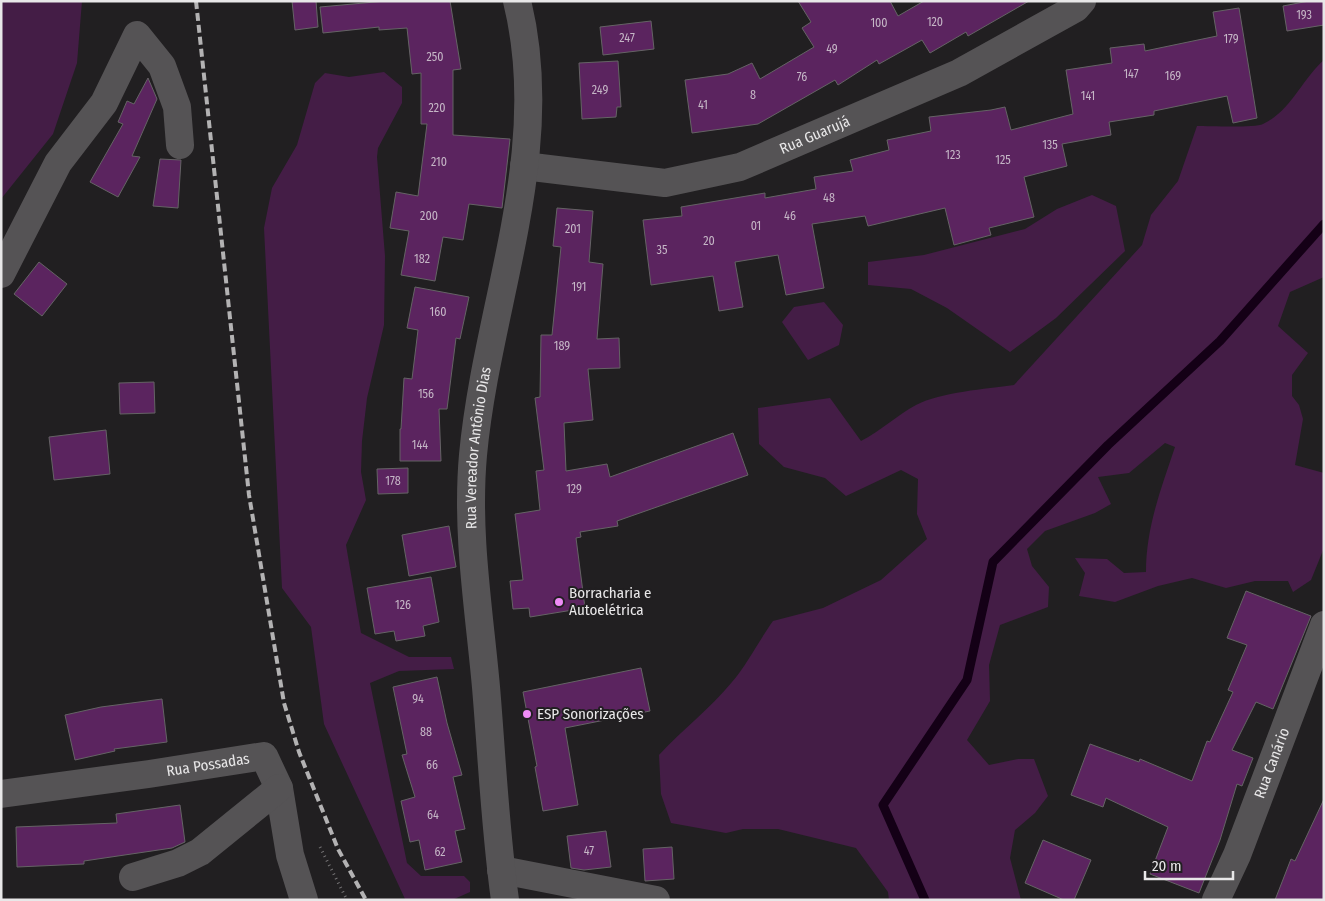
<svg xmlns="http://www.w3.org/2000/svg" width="1325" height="901" font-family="'Fira Sans Condensed',sans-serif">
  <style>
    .green { fill: #441d46 }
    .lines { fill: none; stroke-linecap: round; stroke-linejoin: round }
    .stream { stroke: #140016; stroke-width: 9 }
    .building { fill: #5b245f; stroke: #656365 }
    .path { stroke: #757375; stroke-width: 3; stroke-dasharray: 1 4; stroke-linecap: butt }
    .minor { stroke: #555355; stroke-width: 28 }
    .rail { stroke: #b3b2b3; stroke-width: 4; stroke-dasharray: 8 4; stroke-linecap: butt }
    .poi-dot { fill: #ef8bf6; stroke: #211f21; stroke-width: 2 }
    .labels { text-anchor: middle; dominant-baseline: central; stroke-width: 4; stroke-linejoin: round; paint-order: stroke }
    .number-label { font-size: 12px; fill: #c5b6c6 }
    .street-label { font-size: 15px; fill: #e8e7e8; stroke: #211f21 }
    .poi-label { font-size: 15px; fill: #e8e7e8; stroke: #211f21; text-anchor: start }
  </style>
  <rect width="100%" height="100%" fill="#211f21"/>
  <!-- green -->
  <g class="green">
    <path d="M1 1H82L77 63 53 134 1 199Z"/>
    <path d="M1324 60V277L1290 292 1278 326 1308 353 1292 375V396L1299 405 1303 419 1295 465 1324 473V548L1311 580 1293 592 1288 581H1255L1226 588 1192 578 1158 586 1115 602 1079 596 1085 573 1075 558 1107 559 1124 573 1146 572C1146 527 1161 489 1175 447L1165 443 1129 473 1098 477 1111 504 1095 513 1045 531 1027 549 1032 566 1049 587 1048 607 1000 625 989 665 990 701 967 740 989 765 1018 759H1034L1048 796 1035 813 1015 830 1010 858 1021 900H889L888 892 856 848 778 829H743L726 833 671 823 661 794 659 755C682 730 710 709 732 682 746 666 760 639 773 621L823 608 881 580 927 539 917 514 918 479 901 470 846 496 825 478 784 467 759 444 758 408 830 398 861 441C881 431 897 415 916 405 941 392 986 389 1014 385L1142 245 1151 215 1178 181 1197 126C1210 126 1255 128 1263 124 1291 111 1302 79 1324 60Z"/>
    <path d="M384 72 402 87V103L378 148 377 157 385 256 384 325 367 398 362 441 361 472 366 500 346 545 361 633 409 657H451L454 669 399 671 370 683 407 863 421 876H464L470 882V892L452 900 405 899 324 724 311 627 282 588 264 228 272 188 297 145 315 83 325 73 349 77Z"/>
    <path d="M1092 195 1116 206 1125 251 1056 318 1010 352 947 308 911 289 868 285V262L924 255 1025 229 1057 209Z"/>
    <path d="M824 302 843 325 839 345 808 360 782 322 794 307Z"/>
  </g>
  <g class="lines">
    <!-- stream -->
    <path class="stream" d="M925 900 883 805 967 680 993 562 1108 445 1220 341 1324 224"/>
  </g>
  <!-- building -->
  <g class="building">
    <path d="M292 1H316L318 27 295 30Z"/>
    <path d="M386 1H450L461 69 453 70V135L510 139 502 208 469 204 463 240 443 237 435 281 401 275 409 231 390 228 396 192 418 196 427 124H421V73L412 74 407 28 379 30V27L323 33 320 7Z"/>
    <path d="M798 1H890L898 16 924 1H1029L968 36 966 32 930 53 922 40 879 64 877 60 838 85 835 80 758 124 692 133 685 80 728 74 752 63 760 79 814 47 802 28 811 22Z"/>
    <path d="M1309 1H1324V25L1287 31 1283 6Z"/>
    <path d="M1239 8 1257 118 1233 123 1227 96 1154 111V115L1109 122 1111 135 1062 144 1067 166 1024 177 1034 217 989 228 991 235 954 245 945 208 868 226 865 216 812 224 824 288 786 295 778 255 735 262 743 307 719 311 713 276 651 285 643 220 682 216 681 207 765 193V198L816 189 814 177 853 171 850 160 889 150 887 140 931 131 929 117 991 110 1005 107 1011 130 1073 114 1066 70 1112 63 1110 48 1144 44 1145 51 1217 36 1213 12Z"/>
    <path d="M651 21 654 49 603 55 600 27Z"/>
    <path d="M618 61 621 107H617L616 117 582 119 579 63Z"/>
    <path d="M148 78 157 99 132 156 140 157 118 197 90 182 123 124 118 122 127 101 134 104Z"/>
    <path d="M160 159 181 160 178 208 153 206Z"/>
    <path d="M557 208 593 211 589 262 603 264 597 339 619 338 620 368 588 369 593 420 564 423 566 471 607 464 610 477 733 433 748 475 617 521 618 526 580 532 581 537 576 538 585 608 530 617 529 608 513 609 510 581 523 580 515 514 540 510 536 471 544 470 535 398 540 397 541 335H552L561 247 553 246Z"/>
    <path d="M39 262 67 284 42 316 14 294Z"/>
    <path d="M415 287 469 297 460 339 456 338 447 409H439L441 461H400V429H401L404 378 412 379 418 330 407 328Z"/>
    <path d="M154 382 155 413 120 414 119 383Z"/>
    <path d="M106 430 110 474 54 480 49 437Z"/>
    <path d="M408 468V493L378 494 377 469Z"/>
    <path d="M449 526 456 567 409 576 402 535Z"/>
    <path d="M431 577 439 622 423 626 425 636 396 641 394 631 375 634 367 588Z"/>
    <path d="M1246 591 1311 616 1273 709 1256 702 1232 750 1253 758 1242 786 1237 784 1220 840 1199 893 1150 874 1168 827 1106 798 1103 807 1071 795 1090 744 1139 762 1140 759 1192 781 1207 741 1210 742 1233 692 1228 690 1247 645 1227 638Z"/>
    <path d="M641 668 650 711 565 728 578 805 543 811 535 767 537 766 523 692Z"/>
    <path d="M437 677 447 723 462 775 453 777 465 829 455 831 462 862 425 870 419 840 410 842 401 801 415 797 402 755 407 754 393 687Z"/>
    <path d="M162 699 167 742 114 749 115 751 75 760 65 715 101 707Z"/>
    <path d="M1324 799V900H1275L1291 859 1295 861Z"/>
    <path d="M180 805 185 842 172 848 84 861V864L17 867 16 827 117 823 116 814Z"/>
    <path d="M606 831 611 867 584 870 571 868 567 836Z"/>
    <path d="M1043 840 1091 860 1074 900H1064L1025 883Z"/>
    <path d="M672 847 674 879 645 881 643 849Z"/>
  </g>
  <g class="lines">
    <!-- path -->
    <path class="path" d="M320 847 347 900"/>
    <!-- minor -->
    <g class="minor">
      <path id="s1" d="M524 166 665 183 740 167 959 73 1076 8 1082 1"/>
      <path d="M1 274 58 163 104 103 137 35 162 66 177 107 180 145"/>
      <path id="s2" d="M1 794 149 774 264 756 279 788 290 855 304 900"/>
      <path d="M501 870 656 900"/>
      <path d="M133 877 178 863 200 852 279 788"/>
      <path id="s3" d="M505 900C495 829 492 758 486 687 479 609 466 533 473 455 487 304 555 154 517 1"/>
      <path id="s4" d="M1216 900 1237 855 1324 625"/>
    </g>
    <!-- rail -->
    <path class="rail" d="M196 1 249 495 284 703 299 752 338 849 366 900"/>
  </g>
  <!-- markers -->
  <g class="poi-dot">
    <circle cx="559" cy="602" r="5"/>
    <circle cx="527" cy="714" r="5"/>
  </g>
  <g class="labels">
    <!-- number labels -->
    <g class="number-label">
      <text x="1304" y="15">193</text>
      <text x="935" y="22">120</text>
      <text x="879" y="23">100</text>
      <text x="627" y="38">247</text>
      <text x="1231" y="39">179</text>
      <text x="832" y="49">49</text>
      <text x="435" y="57">250</text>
      <text x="1131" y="74">147</text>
      <text x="1173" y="76">169</text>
      <text x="802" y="77">76</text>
      <text x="600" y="90">249</text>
      <text x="753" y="95">8</text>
      <text x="1088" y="96">141</text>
      <text x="703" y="105">41</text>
      <text x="437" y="108">220</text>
      <text x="1050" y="145">135</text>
      <text x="953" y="155">123</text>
      <text x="1003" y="160">125</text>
      <text x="439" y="162">210</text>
      <text x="829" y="198">48</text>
      <text x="429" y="216">200</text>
      <text x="790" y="216">46</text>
      <text x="756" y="226">01</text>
      <text x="573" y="229">201</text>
      <text x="709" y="241">20</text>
      <text x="662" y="250">35</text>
      <text x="422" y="259">182</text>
      <text x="579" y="287">191</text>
      <text x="438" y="312">160</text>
      <text x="562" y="346">189</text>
      <text x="426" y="394">156</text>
      <text x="420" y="445">144</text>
      <text x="393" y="481">178</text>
      <text x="574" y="489">129</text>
      <text x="403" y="605">126</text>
      <text x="418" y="699">94</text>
      <text x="426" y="732">88</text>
      <text x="432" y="765">66</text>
      <text x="433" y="815">64</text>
      <text x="589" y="851">47</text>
      <text x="440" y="852">62</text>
    </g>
    <!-- street labels -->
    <g class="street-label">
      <text stroke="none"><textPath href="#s1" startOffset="300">Rua Guarujá</textPath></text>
      <text stroke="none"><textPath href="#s3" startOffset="454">Rua Vereador Antônio Dias</textPath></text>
      <text stroke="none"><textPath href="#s4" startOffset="148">Rua Canário</textPath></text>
      <text stroke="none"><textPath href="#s2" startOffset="209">Rua Possadas</textPath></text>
    </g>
    <!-- poi labels -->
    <g class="poi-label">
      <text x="569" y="593">Borracharia e<tspan x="569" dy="17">Autoelétrica</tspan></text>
      <text x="537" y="714">ESP Sonorizações</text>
    </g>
  </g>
  <!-- border -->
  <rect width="1325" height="901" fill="none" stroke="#e8e7e8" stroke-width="5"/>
  <!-- scale -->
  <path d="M1145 871v8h88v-8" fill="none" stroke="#e8e7e8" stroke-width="2.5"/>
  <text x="1152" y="871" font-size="15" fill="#e8e7e8" stroke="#211f21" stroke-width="4" paint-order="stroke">20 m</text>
</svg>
